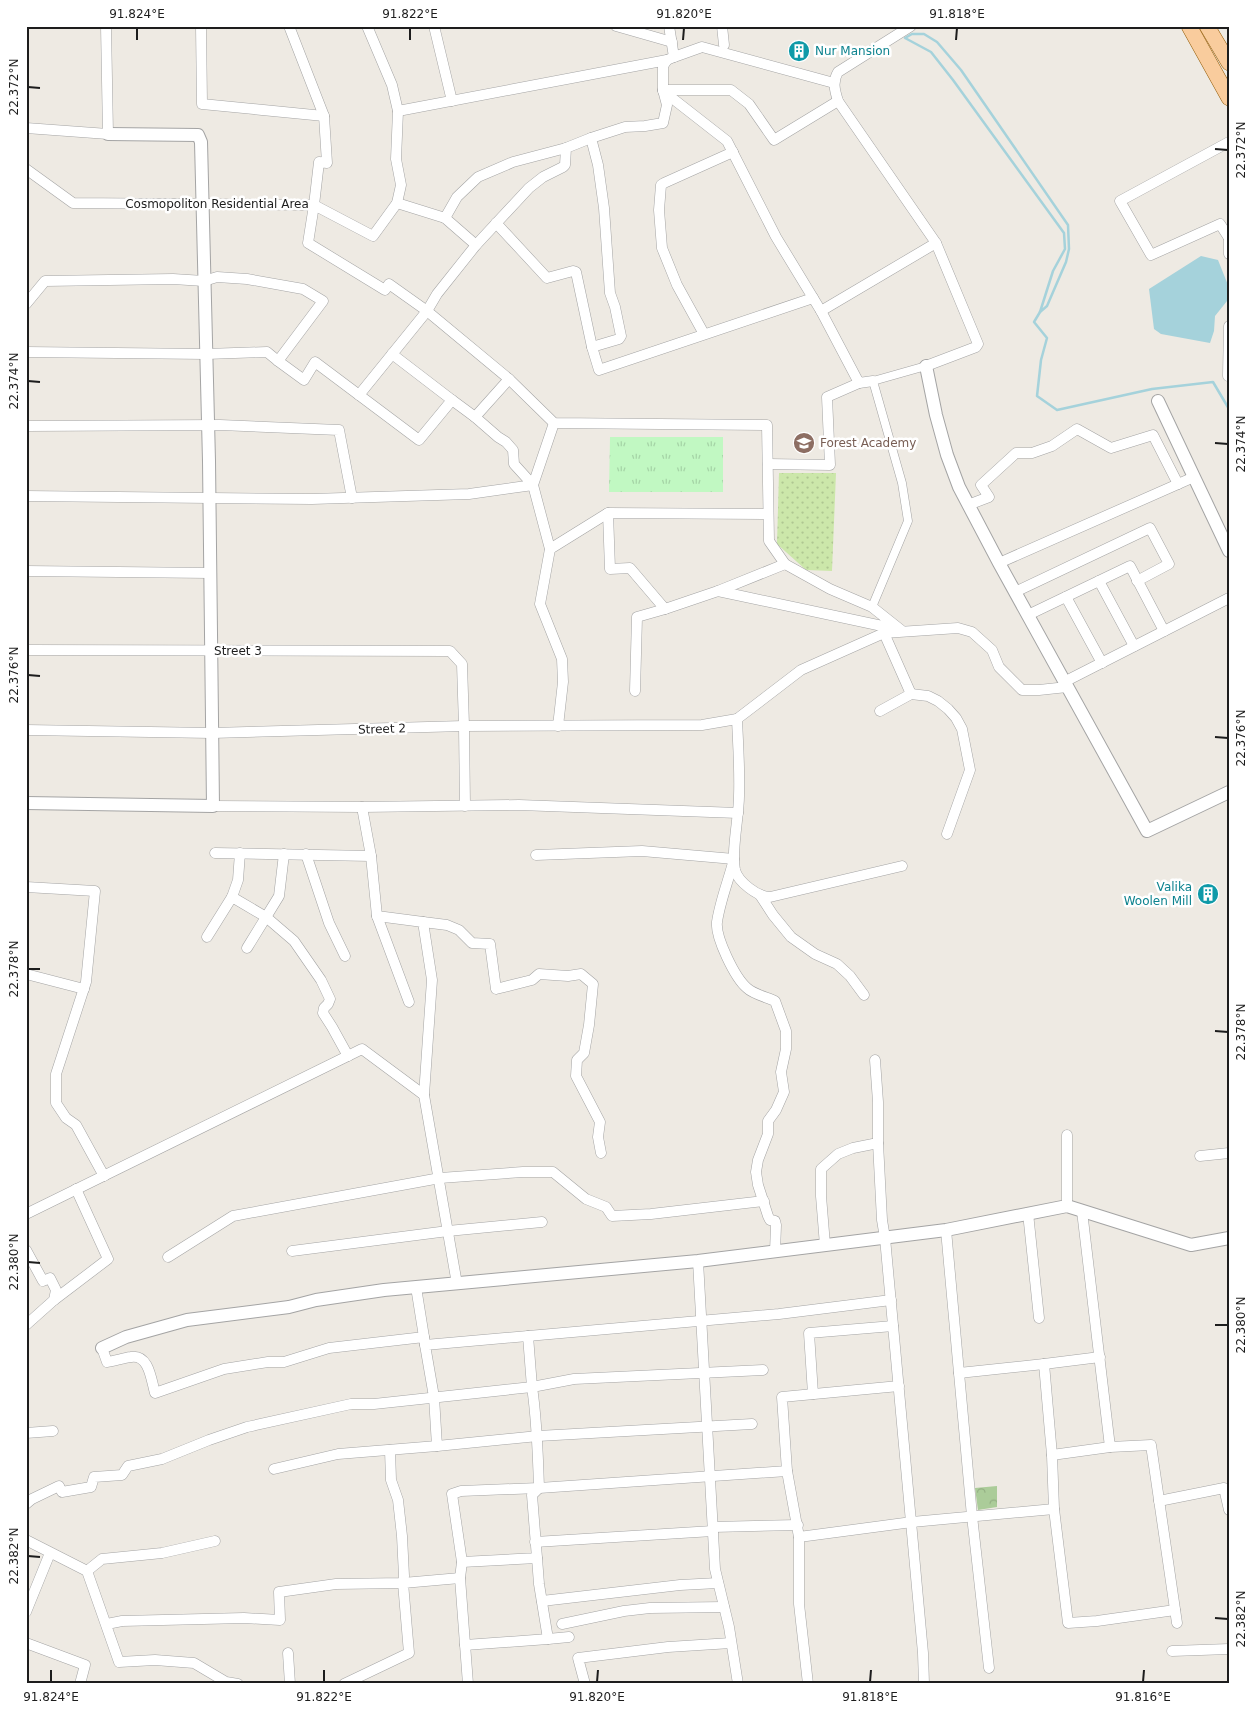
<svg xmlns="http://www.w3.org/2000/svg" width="1255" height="1710" font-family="'DejaVu Sans',sans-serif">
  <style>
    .grass { fill: url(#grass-dots) }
    .forest { fill: url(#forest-crowns) }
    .park { fill: url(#park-tufts) }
    .water { fill: #a5d2db }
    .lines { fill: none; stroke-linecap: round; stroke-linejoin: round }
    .stream { stroke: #a5d2db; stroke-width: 2.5 }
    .pedestrian-casing { stroke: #a4a4a4; stroke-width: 9 }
    .minor-casing { stroke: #a4a4a4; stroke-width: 11 }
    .tertiary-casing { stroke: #a4a4a4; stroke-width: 14 }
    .primary-casing { stroke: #925a04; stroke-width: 16 }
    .pedestrian { stroke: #fff; stroke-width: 8 }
    .minor { stroke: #fff; stroke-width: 10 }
    .tertiary { stroke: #fff; stroke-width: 12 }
    .primary { stroke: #f9cc9d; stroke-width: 15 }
    .ticks { fill: none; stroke: #1d1d1d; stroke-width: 2 }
    .labels { text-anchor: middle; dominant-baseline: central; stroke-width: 5; stroke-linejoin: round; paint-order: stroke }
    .culture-label { font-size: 12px; fill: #0d838f; stroke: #fff; text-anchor: start }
    .street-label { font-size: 12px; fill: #1d1d1d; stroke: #fff }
    .education-label { font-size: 12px; fill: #785e54; stroke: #fff; text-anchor: start }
    .neatline { fill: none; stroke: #1d1d1d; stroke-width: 2 }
    .ticks-label { font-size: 12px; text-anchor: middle; fill: #1d1d1d }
  </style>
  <defs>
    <pattern id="grass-dots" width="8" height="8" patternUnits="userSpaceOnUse" patternTransform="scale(1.25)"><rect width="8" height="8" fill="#cce7aa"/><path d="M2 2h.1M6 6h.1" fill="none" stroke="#afc692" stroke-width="1.8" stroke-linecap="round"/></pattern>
    <pattern id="forest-crowns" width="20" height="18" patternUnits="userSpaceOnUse" patternTransform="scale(1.25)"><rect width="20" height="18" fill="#abcc99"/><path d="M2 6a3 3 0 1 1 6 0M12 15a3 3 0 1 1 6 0" fill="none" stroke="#93af83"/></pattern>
    <pattern id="park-tufts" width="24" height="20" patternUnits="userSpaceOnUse" patternTransform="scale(1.25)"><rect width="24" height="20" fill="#c1f8c2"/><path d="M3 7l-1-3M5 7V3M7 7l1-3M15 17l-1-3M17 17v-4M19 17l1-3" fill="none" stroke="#a5d4a6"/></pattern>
  </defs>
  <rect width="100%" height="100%" fill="#eeeae3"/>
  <!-- grass -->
  <path class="grass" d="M779 473H836L832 571 806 570 777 544Z"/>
  <!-- forest -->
  <path class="forest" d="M997 1486V1507L978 1510 975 1488Z"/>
  <!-- park -->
  <path class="park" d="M610 437H723V492H609Z"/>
  <!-- water -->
  <path class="water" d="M1201 256 1218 260 1228 285 1227 301 1215 316 1214 331 1210 343 1161 334 1154 329 1149 289Z"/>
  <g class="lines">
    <!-- stream -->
    <g class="stream">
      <path d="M912 34H924L937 42 961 70 1068 225 1069 249 1066 262 1047 306 1040 312 1053 271 1065 249 1064 233 953 80 931 52 905 38Z"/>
      <path d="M1040 312 1034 322 1047 338 1041 360 1037 396 1057 410 1152 389 1213 382 1229 409"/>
    </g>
    <!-- pedestrian casing -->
    <g class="pedestrian-casing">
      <path id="pedestrian" d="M872 607 908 521 902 483 873 381 926 366"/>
    </g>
    <!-- minor casing -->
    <g class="minor-casing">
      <g id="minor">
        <path d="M201 26 202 104 324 116"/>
        <path d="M434 26 452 101"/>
        <path d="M616 26 672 42"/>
        <path d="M669 26 674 57"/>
        <path d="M722 26 724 45"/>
        <path d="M663 90H731L749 104 774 140 838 101"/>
        <path d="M663 91 727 141 776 237 821 311 936 243 838 101C835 91 832 82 838 72L911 26"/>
        <path d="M398 111 667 60"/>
        <path d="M26 128 108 134 106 26"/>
        <path d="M591 138 566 148 565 165 563 167 543 177 529 188 476 245 437 294 427 311 509 379 554 423 767 425 769 541 785 564 830 589 872 607 901 630 718 591"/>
        <path d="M1229 142 1120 201 1151 255 1220 224 1229 238"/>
        <path d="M26 169 73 203 314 205 319 162 327 163 324 116 289 26"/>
        <path d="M397 203 445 218 457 197 478 177 513 162 566 148"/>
        <path d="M445 218 476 245"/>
        <path d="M496 223 547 278 573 271 576 272 592 347"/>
        <path d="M1229 238V254"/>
        <path d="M813 298 599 370 592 347 619 339 621 336 615 307 610 293 604 208 598 165 591 138 625 127 645 126 663 123 667 105 663 90V66L667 60 674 57 702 47 834 83"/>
        <path d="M26 304 45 281 173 279 204 281 217 277 247 279 303 289 323 301 278 361 304 380 315 362 419 440 452 400 475 417"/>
        <path d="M821 311 859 383 873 381"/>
        <path d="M1229 326 1228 376 1229 375"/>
        <path d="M704 334 677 285 662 248 659 210 661 185 664 183 733 152"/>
        <path d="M26 352 206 354 267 352 278 361"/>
        <path d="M392 354 452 400"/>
        <path d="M926 366 976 347 978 344 936 243"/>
        <path d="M359 395 427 311 389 284 385 290 308 243 314 205 373 236 397 203 401 185 396 159 398 111 392 85 367 26"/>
        <path d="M554 423 533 485 550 549 540 604 562 659 563 682 558 726"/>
        <path d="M26 426 220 425 339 430 352 498"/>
        <path d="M768 464 830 465 827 397 859 383"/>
        <path d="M26 496 312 499 469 494 533 485 514 464 513 450 506 442 498 437 475 417 509 379"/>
        <path d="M968 505 989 497 981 485 1016 453H1032L1052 446 1077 429 1111 448 1153 435 1178 484"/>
        <path d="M550 549 608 513"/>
        <path d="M999 563 1194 477"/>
        <path d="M26 571 210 573"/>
        <path d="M1099 581 1134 646"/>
        <path d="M1015 592 1150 528 1169 564 1137 581"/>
        <path d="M1066 597 1102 663"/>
        <path d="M665 609 718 591 785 564"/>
        <path d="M1028 615 1130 566 1164 631"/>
        <path d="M884 633 911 694"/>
        <path d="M26 650 450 651 462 664 464 726 465 806"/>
        <path d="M1064 682 1229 598"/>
        <path d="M635 691 637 617 665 609 630 568 610 569 608 513 768 514"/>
        <path d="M880 711 911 694 928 696 938 701 948 709 956 718 962 729 970 770 947 834"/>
        <path d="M26 730 212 733 464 726 702 725 737 719"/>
        <path d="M213 806 362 807 519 805 738 813"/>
        <path d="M362 807 371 856 377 916 423 922 432 980 424 1095 457 1284"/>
        <path d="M215 853 371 856"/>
        <path d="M306 854 329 923 345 956"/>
        <path d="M536 855 642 851 734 859C729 879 720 901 717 922 715 937 735 978 747 988 753 994 766 997 775 1001L786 1031V1049L781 1072 784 1092 776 1110 768 1121V1134L758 1160 756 1172 758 1185 768 1216 770 1220 775 1221 776 1225 775 1252"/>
        <path d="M902 866 770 897C758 897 738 882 735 870 731 852 739 816 739 796 740 770 738 744 737 719L801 670 884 633 958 628 972 632 992 650 999 667 1022 690H1039L1067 687"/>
        <path d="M26 887 95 891 86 982 56 1074V1103L66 1118 76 1125 104 1176"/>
        <path d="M760 895 773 915 791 937 815 954 837 964 850 976 864 995"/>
        <path d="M232 897 238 880 240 853"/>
        <path d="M377 916 409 1002"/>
        <path d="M423 922 447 925 459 930 472 943 490 944 496 989 532 980 539 974 568 976 581 974 593 984 589 1025 584 1053 577 1060 576 1076 600 1122 598 1137 601 1153"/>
        <path d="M207 937 232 897 266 917 294 941 321 980 330 999 328 1004 324 1008 323 1013 332 1027 348 1056"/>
        <path d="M247 948 279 896 284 854"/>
        <path d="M26 974 84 989"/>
        <path d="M1067 1135V1206"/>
        <path d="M878 1143 882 1220 885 1238 923 1653 924 1684"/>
        <path d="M1200 1156 1229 1153"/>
        <path d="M1082 1211 1110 1447 1151 1445 1177 1623"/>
        <path d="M1028 1213 1039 1318"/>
        <path d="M26 1214 362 1049 424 1095"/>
        <path d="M946 1230 959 1373 1044 1364"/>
        <path d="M825 1245 821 1196V1169L838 1154 853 1148 878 1143V1102L875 1060"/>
        <path d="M26 1250 43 1281 50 1278 56 1290 54 1300 26 1325"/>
        <path d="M292 1251 448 1231 542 1222"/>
        <path d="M168 1257 233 1216 440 1178 523 1172H553L586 1199 606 1207 612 1216 651 1214 764 1201"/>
        <path d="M698 1261 715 1569 729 1627 738 1684"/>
        <path d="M416 1287 424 1337"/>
        <path d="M54 1300 108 1259 76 1189"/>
        <path d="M102 1348 107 1362C115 1361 123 1358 131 1357 149 1354 151 1379 155 1393L224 1369 268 1362H284L329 1348 424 1337 425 1345"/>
        <path d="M959 1373 972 1516 989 1668"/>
        <path d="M813 1394 809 1333 893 1326"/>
        <path d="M26 1433 53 1431"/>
        <path d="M437 1446 538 1436 752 1424"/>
        <path d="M1052 1455 1110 1447"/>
        <path d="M274 1469 338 1454 437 1446 434 1397 425 1345 779 1314 891 1300"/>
        <path d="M787 1471 799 1537 912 1522 1054 1509 1052 1455 1044 1364 1100 1357"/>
        <path d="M1159 1501 1224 1488 1229 1510"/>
        <path d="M26 1504 32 1499 59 1486 62 1492 91 1487 94 1477 122 1475 128 1466 162 1459 209 1440 247 1427 351 1404H374L532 1387 528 1336"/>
        <path d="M1054 1509 1068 1623 1097 1621 1175 1610"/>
        <path d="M713 1527 798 1525"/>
        <path d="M799 1537V1604L808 1684"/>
        <path d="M26 1540 87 1571"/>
        <path d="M215 1541 162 1553 102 1559 87 1571 119 1662 155 1660 194 1663 226 1682 238 1684"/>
        <path d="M535 1542 713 1531"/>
        <path d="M537 1558 539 1584 548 1639 569 1637"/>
        <path d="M462 1562 537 1558 532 1495 539 1488C538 1454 537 1420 532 1387L574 1379 763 1370"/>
        <path d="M542 1601 680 1585 718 1583"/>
        <path d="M26 1612 50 1553"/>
        <path d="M107 1624 122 1621 244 1618 280 1620 279 1592 336 1584 403 1583 404 1576 402 1536 398 1500 391 1480 390 1450"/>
        <path d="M562 1624 624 1611 650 1608 724 1607"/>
        <path d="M26 1643 85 1665 80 1684"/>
        <path d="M465 1645 548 1639"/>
        <path d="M1172 1651 1229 1649"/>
        <path d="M288 1653 290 1684"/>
        <path d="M344 1684 409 1653 403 1583 460 1578"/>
        <path d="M468 1684 460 1578 462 1562 452 1494 461 1491 539 1488 787 1471 782 1397 899 1386"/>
        <path d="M585 1684 578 1658 668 1647 731 1643"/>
      </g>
    </g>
    <!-- tertiary casing -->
    <g class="tertiary-casing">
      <g id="tertiary">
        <path d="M926 366 936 415 947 455 959 487 999 563 1147 831 1229 792"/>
        <path d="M1158 401 1229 551"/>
        <path d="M26 803 213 806 209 461 201 142 198 135 108 134"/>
        <path d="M102 1348 126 1337 187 1320 289 1307 316 1300 384 1290 698 1261 946 1230 1067 1206 1191 1245 1229 1238"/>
      </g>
    </g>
    <!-- primary casing -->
    <g class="primary-casing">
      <g id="primary">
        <path d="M1189 26 1229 98"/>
        <path d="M1207 26 1229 63"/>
      </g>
    </g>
    <!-- pedestrian -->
    <use href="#pedestrian" class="pedestrian"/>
    <!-- minor -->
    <use href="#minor" class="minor"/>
    <!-- tertiary -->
    <use href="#tertiary" class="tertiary"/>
    <!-- primary -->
    <use href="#primary" class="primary"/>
  </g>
  <!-- ticks -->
  <path class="ticks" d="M137 40V28M410 40V28M683 40 684 28M956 40 957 28M28 87 40 88M1215 149 1228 150M28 381 40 382M1215 443 1228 444M28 675 40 676M1215 737 1228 738M28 969H40M1215 1031 1228 1032M28 1262 40 1263M1215 1325H1228M28 1556 40 1557M1215 1618 1228 1619M51 1682V1670M324 1682V1670M597 1682 598 1670M870 1682 871 1670M1143 1682 1144 1670"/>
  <!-- icons -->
  <defs>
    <g id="building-disc" transform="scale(1.125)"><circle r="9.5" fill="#0f9aa8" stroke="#fff"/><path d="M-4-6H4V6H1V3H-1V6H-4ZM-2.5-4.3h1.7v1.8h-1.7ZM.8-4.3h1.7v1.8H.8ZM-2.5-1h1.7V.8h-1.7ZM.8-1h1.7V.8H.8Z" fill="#fff"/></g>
    <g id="university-disc" transform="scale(1.125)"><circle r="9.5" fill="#8d6e63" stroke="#fff"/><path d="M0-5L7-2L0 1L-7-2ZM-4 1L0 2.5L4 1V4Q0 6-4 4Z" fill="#fff"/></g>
  </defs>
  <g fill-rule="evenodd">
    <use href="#building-disc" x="799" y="51"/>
    <use href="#university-disc" x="804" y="443"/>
    <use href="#building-disc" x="1208" y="894"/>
  </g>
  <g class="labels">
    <!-- culture labels -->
    <g class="culture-label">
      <text x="815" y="51">Nur Mansion</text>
      <text x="1192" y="887" text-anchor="end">Valika<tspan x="1192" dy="14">Woolen Mill</tspan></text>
    </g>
    <!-- street labels -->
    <g class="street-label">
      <text x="217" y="204">Cosmopoliton Residential Area</text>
      <text x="238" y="651">Street 3</text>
      <text transform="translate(382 729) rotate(-2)">Street 2</text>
    </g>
    <!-- education labels -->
    <g class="education-label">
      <text x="820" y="443">Forest Academy</text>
    </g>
  </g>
  <!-- border -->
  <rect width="1255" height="1710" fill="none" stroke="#ffffff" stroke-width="55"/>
  <rect x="28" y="28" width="1200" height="1654" class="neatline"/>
  <g class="ticks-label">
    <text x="137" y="18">91.824°E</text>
    <text x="410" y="18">91.822°E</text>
    <text x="684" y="18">91.820°E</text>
    <text x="957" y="18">91.818°E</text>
    <text transform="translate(14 87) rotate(-90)" y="4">22.372°N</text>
    <text transform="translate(1241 150) rotate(-90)" y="4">22.372°N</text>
    <text transform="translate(14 381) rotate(-90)" y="4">22.374°N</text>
    <text transform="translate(1241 444) rotate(-90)" y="4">22.374°N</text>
    <text transform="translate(14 675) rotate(-90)" y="4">22.376°N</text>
    <text transform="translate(1241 738) rotate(-90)" y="4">22.376°N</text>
    <text transform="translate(14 969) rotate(-90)" y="4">22.378°N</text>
    <text transform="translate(1241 1032) rotate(-90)" y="4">22.378°N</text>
    <text transform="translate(14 1262) rotate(-90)" y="4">22.380°N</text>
    <text transform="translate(1241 1325) rotate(-90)" y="4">22.380°N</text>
    <text transform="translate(14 1556) rotate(-90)" y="4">22.382°N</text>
    <text transform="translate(1241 1619) rotate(-90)" y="4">22.382°N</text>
    <text x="51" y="1701">91.824°E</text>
    <text x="324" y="1701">91.822°E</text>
    <text x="597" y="1701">91.820°E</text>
    <text x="870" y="1701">91.818°E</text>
    <text x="1143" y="1701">91.816°E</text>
  </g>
</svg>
